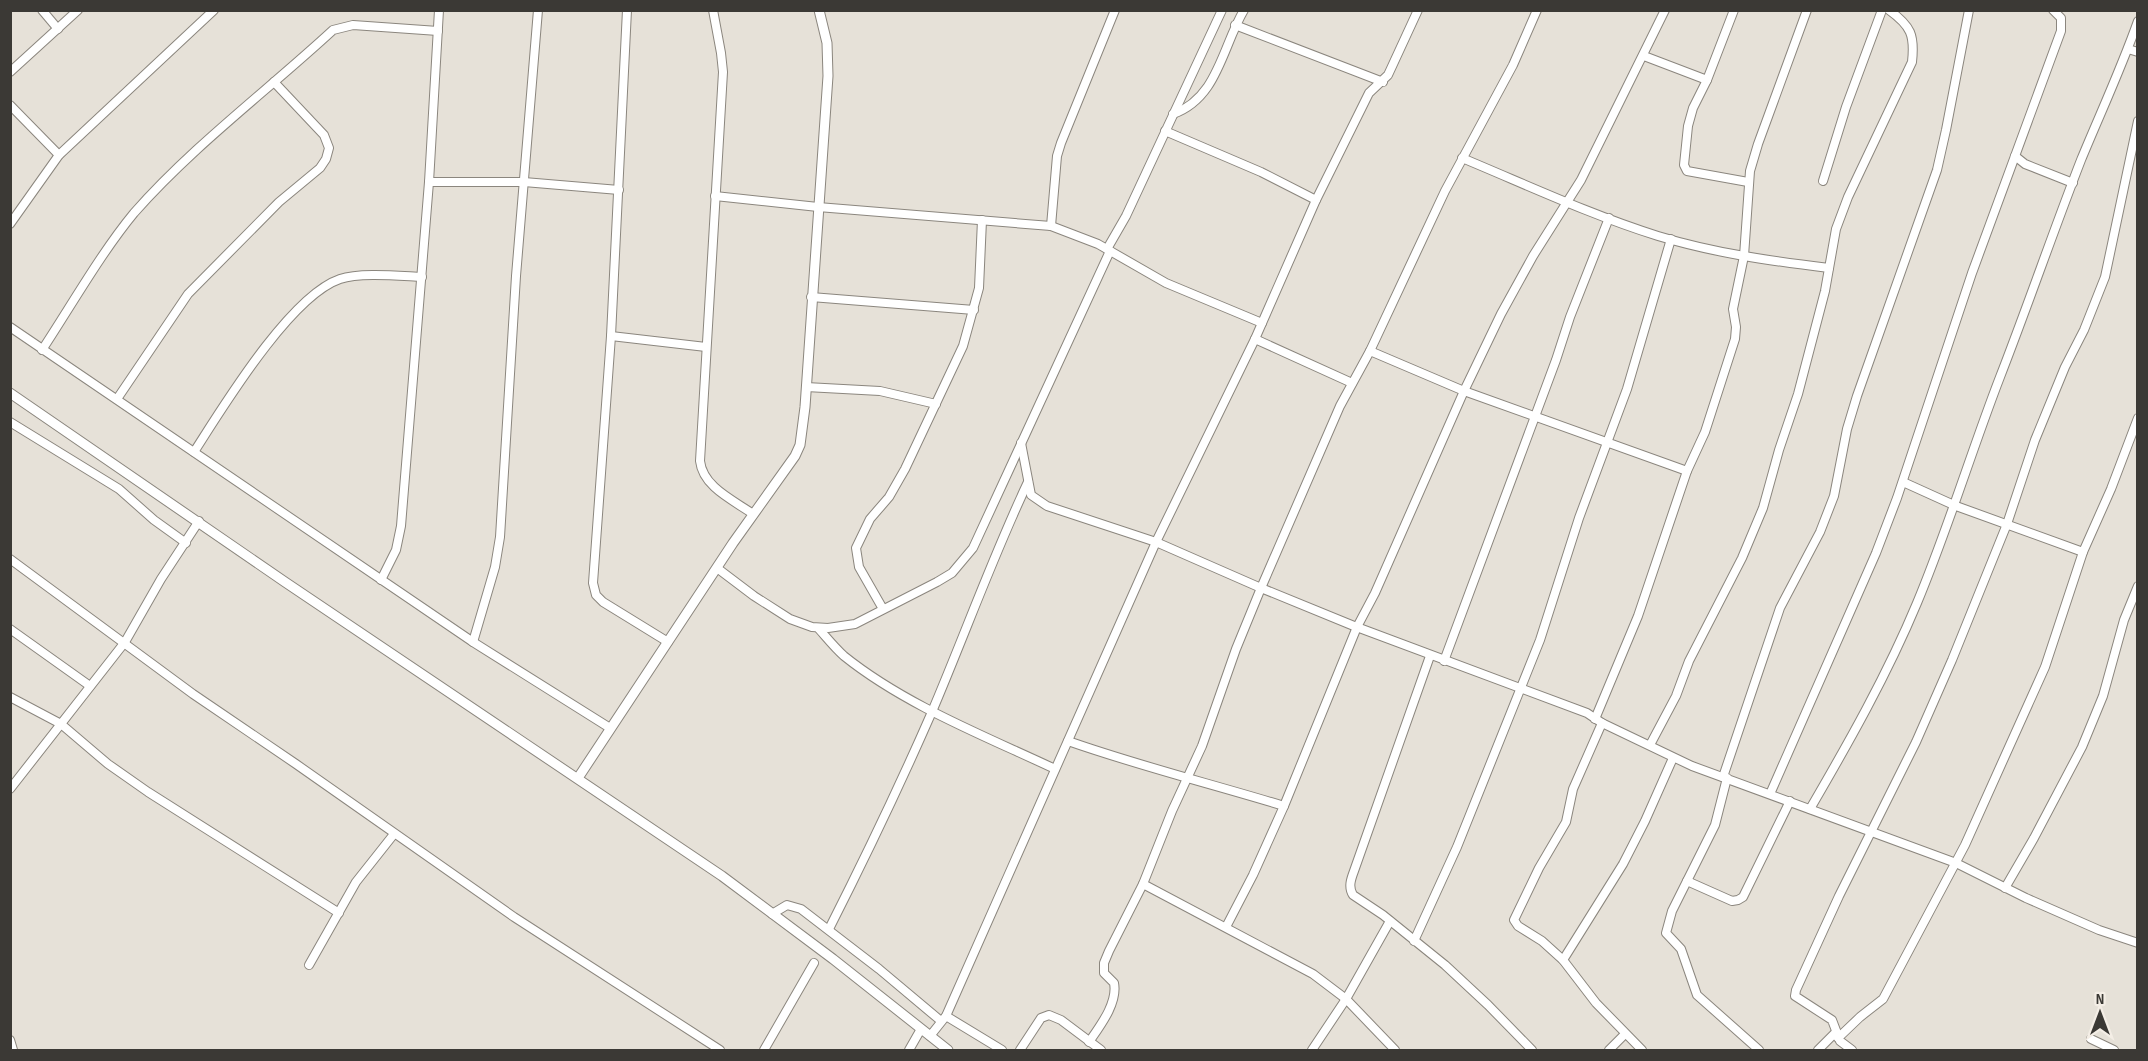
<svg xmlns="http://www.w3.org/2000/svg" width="2148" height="1061" font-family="'Sofia Sans Condensed',sans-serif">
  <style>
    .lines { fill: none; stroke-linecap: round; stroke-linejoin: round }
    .minor-casing { stroke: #8b867e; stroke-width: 10 }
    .tertiary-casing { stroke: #8b867e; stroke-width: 11 }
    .minor { stroke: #fff; stroke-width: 8 }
    .tertiary { stroke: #fff; stroke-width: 9 }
  </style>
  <rect width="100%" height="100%" fill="#e6e1d8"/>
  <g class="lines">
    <!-- minor casing -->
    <g class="minor-casing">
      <g id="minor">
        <path d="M42 10 58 29"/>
        <path d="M627 10 611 336 593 583 596 595 603 602 668 642"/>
        <path d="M713 10 721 53 723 72 700 461C703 487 733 500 753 514"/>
        <path d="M1734 10 1707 80 1693 108 1688 126 1684 165 1687 171 1748 182"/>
        <path d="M1235 25 1383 82"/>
        <path d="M2128 49 2138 52"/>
        <path d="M1644 56 1707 80"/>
        <path d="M10 72 78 10"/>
        <path d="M10 105 59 155"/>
        <path d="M1173 114C1218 98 1222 47 1244 10"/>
        <path d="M1165 131 1261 172 1316 200"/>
        <path d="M2015 156 2025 164 2073 183"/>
        <path d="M1462 158C1527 185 1591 215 1658 236 1714 253 1771 261 1829 268"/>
        <path d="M1823 181 1846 107 1882 10"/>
        <path d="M429 182H524L619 190"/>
        <path d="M715 196 818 207 1051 226 1098 244 1166 283 1262 323"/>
        <path d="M10 224 59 155 214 10"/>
        <path d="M1051 226 1057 156 1061 143 1115 10"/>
        <path d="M1107 249 1126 216 1222 10"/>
        <path d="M811 297 974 310"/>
        <path d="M10 327 473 642 610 728"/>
        <path d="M611 336 706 347"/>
        <path d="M1255 339 1352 383"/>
        <path d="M42 350C71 306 101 253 134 213 193 146 267 91 333 30L353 25 438 31"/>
        <path d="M1370 351 1464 391 1687 471"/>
        <path d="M806 387 880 391 936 404"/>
        <path d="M117 399 188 294 279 202 320 168 326 159 329 148 324 135 274 82"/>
        <path d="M10 422 119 489 154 520 186 543"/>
        <path d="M1021 443 1031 495 1047 506 1156 542 1261 588 1354 626 1587 713 1602 723 1692 766 1956 863 2026 898 2099 930 2138 943"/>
        <path d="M194 452C223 407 290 296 340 279 360 272 400 276 422 277"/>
        <path d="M1903 482 1956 506 2083 552"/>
        <path d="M10 559 193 694 296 764 514 917 720 1050"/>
        <path d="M717 568 754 596 790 619 812 627 828 628 855 624 937 582 952 573 973 548 1110 251"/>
        <path d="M381 580 396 550 401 526 429 182 439 10"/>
        <path d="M883 609 859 567 856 548 870 519 889 497 905 469 963 346 979 288 982 220"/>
        <path d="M10 629 90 686"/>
        <path d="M819 629C827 638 835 648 844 656 905 705 985 736 1055 769"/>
        <path d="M473 642 495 567 500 537 516 276 538 10"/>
        <path d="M1430 656 1354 871C1351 879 1348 887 1353 895L1383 915 1445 965 1488 1005 1532 1050"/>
        <path d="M1444 661 1556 360 1570 317 1609 218"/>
        <path d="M10 697 61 724 108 764 148 792 339 913"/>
        <path d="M1595 719 1638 616 1687 471 1705 432 1735 339 1736 327 1733 309 1744 256 1750 171 1758 144 1807 10"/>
        <path d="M1602 723 1573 789 1566 822 1539 868 1514 920 1518 926 1542 941 1563 960 1596 1003 1642 1050"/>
        <path d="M1068 741C1139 766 1212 784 1284 806"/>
        <path d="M1650 745 1676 696 1689 661 1742 558 1763 508 1779 450 1798 394 1825 291 1836 229 1848 197 1912 62C1915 35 1911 26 1889 10"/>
        <path d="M1723 777 1780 608 1820 532 1834 496 1847 429 1857 396 1937 170 1946 130 1969 10"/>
        <path d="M1727 778 1715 825 1672 911 1666 933 1681 949 1697 995 1759 1050"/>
        <path d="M10 789 125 642 161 579 199 521"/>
        <path d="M1770 794 1876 553 1897 498 1972 273 2061 31V18L2053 10"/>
        <path d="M1810 809C1849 742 1887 675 1917 603 1948 529 1971 452 2000 377 2028 305 2053 232 2081 160 2100 114 2121 69 2138 21"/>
        <path d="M1687 881 1732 901 1738 900 1743 897 1790 801"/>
        <path d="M1143 884 1313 974 1346 999 1395 1050"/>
        <path d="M2005 888 2034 838 2082 747 2103 696 2124 620 2138 586"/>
        <path d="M772 914 787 905 801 909 879 969 941 1021"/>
        <path d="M1226 927 1253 875 1284 806 1357 627 1375 593 1464 391 1501 314 1533 256 1581 180 1665 10"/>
        <path d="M829 929C865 858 899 787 931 714 964 637 992 558 1028 482"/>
        <path d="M1414 941 1457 847 1540 640 1579 518 1627 389 1671 239"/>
        <path d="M1563 960 1623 864 1645 821 1673 758"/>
        <path d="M309 965 356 882 394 834"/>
        <path d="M946 1016 1002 1050"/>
        <path d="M930 1036 946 1016 1156 542 1255 339 1316 200 1369 93 1388 75 1418 10"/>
        <path d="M1838 1038 1860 1017 1883 999 1965 845 2045 667 2083 552 2111 489 2138 418"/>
        <path d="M2091 1039 2114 1050"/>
        <path d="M10 1040 13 1050"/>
        <path d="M1089 1042C1100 1026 1118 1003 1114 983L1104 973V963L1109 951 1143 884 1172 811 1202 746 1236 649 1261 588 1340 406 1370 351 1445 191 1513 65 1537 10"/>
        <path d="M764 1050 814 963"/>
        <path d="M909 1050 921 1029"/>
        <path d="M1020 1050 1041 1018 1049 1015 1061 1020 1101 1050"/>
        <path d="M1312 1050 1346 999 1390 921"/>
        <path d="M1609 1050 1625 1034"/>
        <path d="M1818 1050 1836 1032"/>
        <path d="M1852 1050 1840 1041 1832 1020 1795 996 1796 990 1839 896 1916 742 1952 660 2007 524 2035 440 2065 367 2084 330 2105 277 2138 121"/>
      </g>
    </g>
    <!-- tertiary casing -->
    <g class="tertiary-casing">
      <g id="tertiary">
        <path d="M10 393 285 582 722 876 833 959 948 1050"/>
        <path d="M578 778 733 543 795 456 800 445 805 407 828 76 827 43 819 10"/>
      </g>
    </g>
    <!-- minor -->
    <use href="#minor" class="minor"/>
    <!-- tertiary -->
    <use href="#tertiary" class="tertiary"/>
  </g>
  <!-- border -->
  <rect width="2148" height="1061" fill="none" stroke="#3b3935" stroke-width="24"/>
  <!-- north arrow -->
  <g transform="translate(2100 1013)" stroke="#f4eee6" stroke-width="4.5" paint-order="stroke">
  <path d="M0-4.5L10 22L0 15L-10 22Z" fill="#3b3935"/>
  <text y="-9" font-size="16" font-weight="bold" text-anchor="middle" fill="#3b3935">N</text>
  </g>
</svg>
